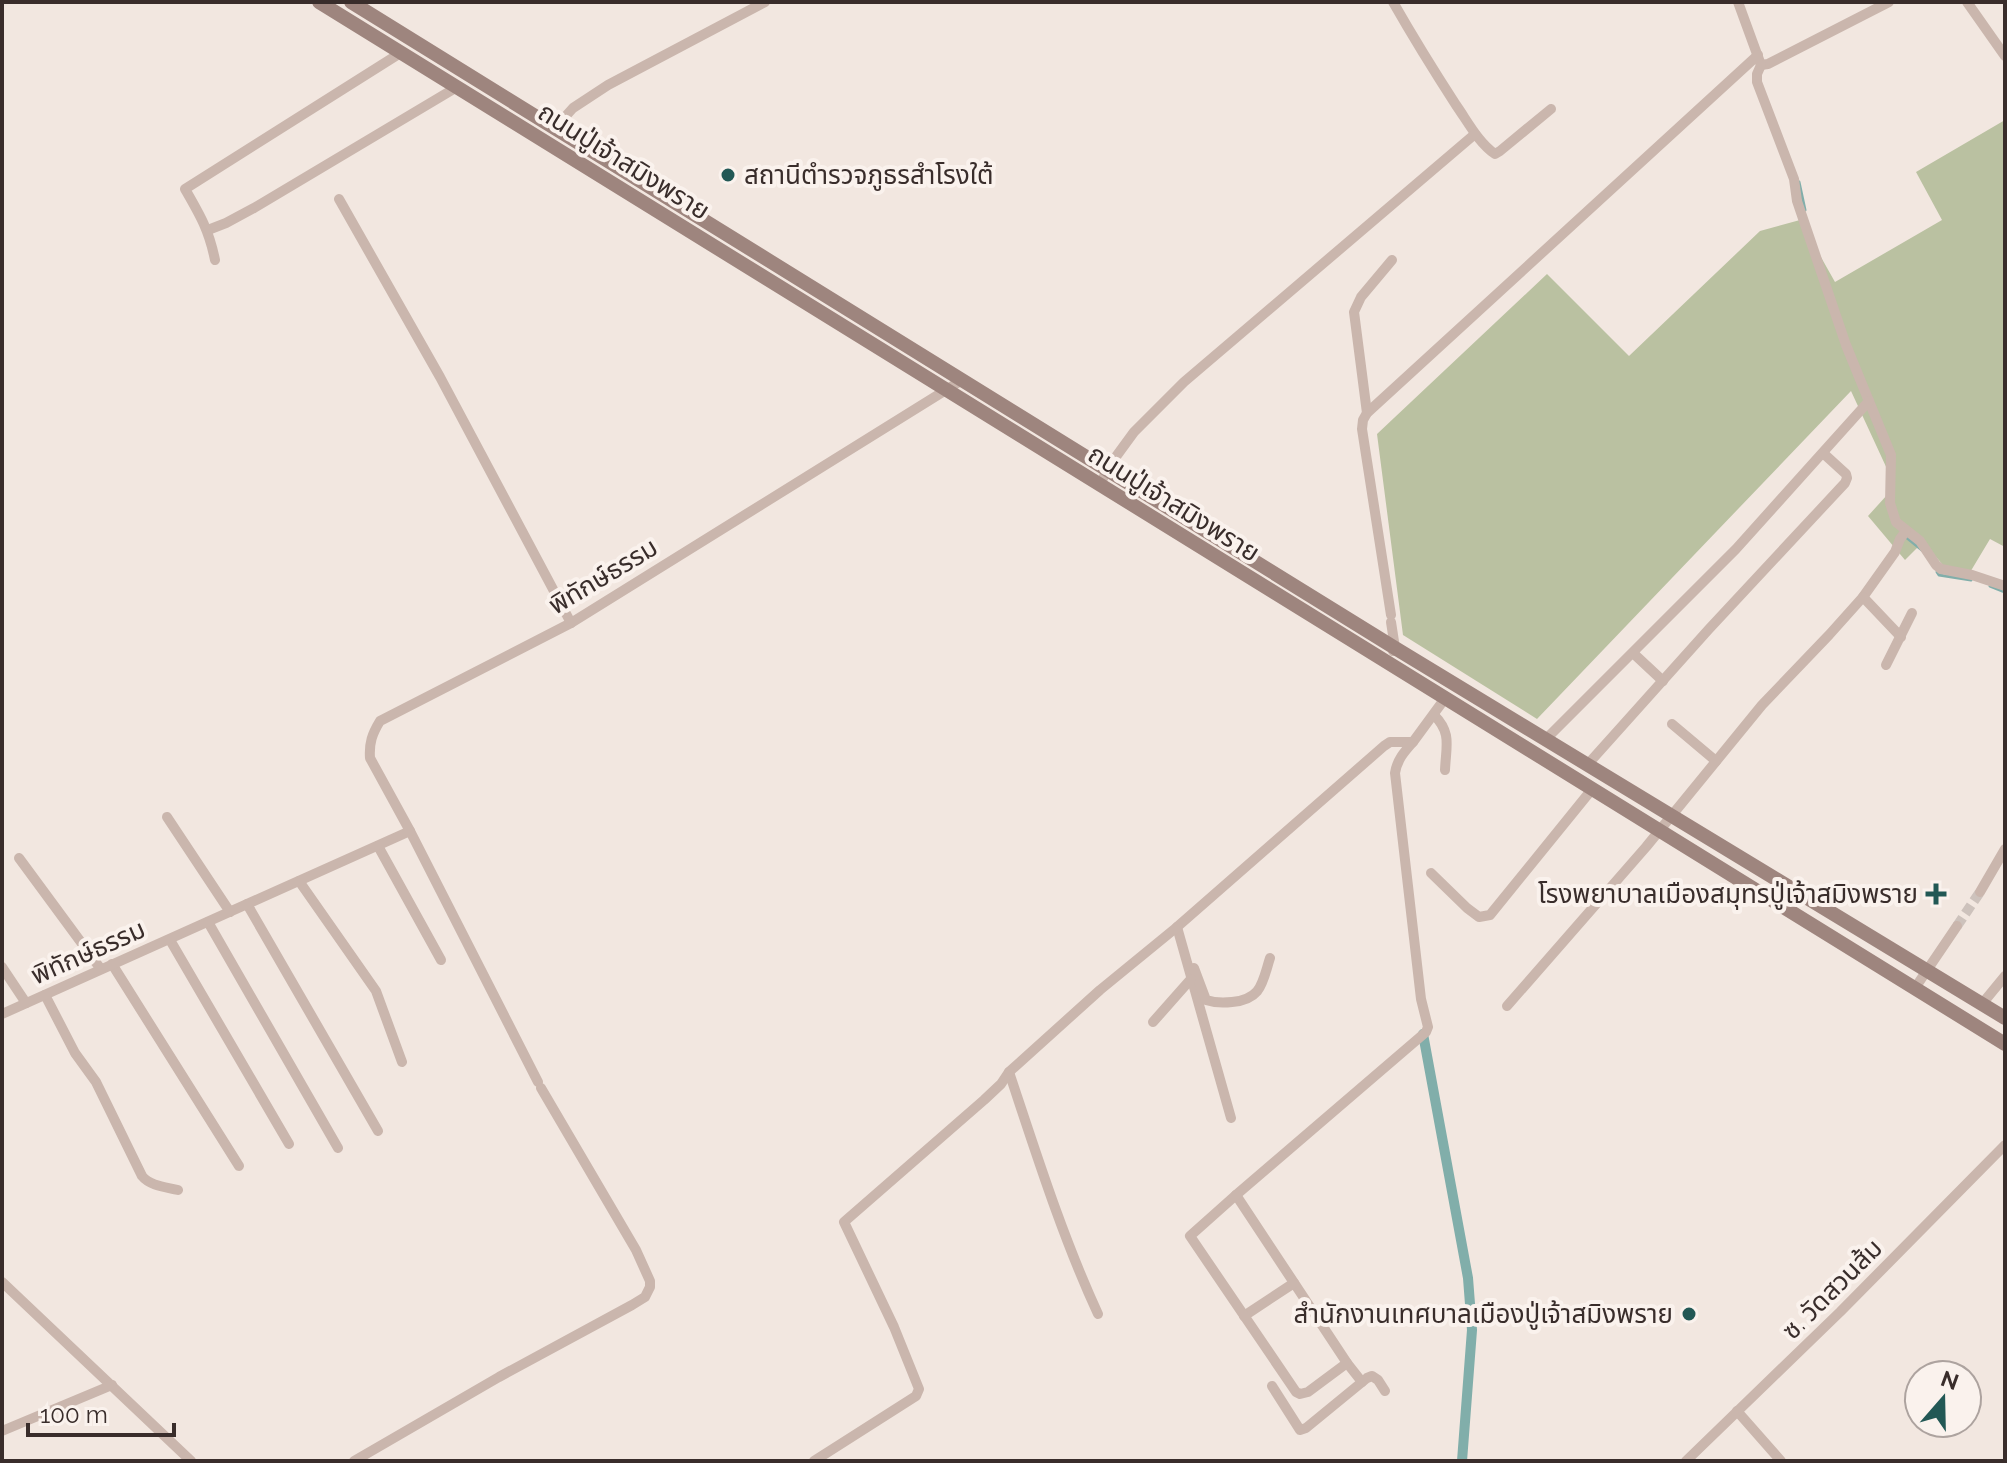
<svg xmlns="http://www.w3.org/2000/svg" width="2007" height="1463" font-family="Raleway,'Noto Sans Thai',sans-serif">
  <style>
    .green { fill: #bac1a1 }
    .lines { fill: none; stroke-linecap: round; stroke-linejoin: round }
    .stream { stroke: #81aeaa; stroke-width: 3 }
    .canal { stroke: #81aeaa; stroke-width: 10 }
    .street-tunnel { stroke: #cdc2bc; stroke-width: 10; stroke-dasharray: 10 5; stroke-linecap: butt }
    .street { stroke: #cab6ad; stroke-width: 10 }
    .secondary { stroke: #9e857e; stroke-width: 14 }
    .poi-dot { fill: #225855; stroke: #faf2ed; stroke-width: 3 }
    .labels { text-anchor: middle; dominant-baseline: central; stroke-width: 8; stroke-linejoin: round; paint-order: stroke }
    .street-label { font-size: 26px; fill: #392d2b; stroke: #faf2ed }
    .poi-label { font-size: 26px; fill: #392d2b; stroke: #faf2ed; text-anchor: end }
  </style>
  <rect width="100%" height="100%" fill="#f2e7e0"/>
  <!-- green -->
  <path class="green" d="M2005 120V547L1990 539 1966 579 1943 565 1923 542 1905 560 1868 516 1887 495 1888 471 1851 391 1537 719 1403 635 1377 434 1547 274 1629 356 1760 231 1800 220 1835 282 1942 220 1916 172Z"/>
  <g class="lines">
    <!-- stream -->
    <g class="stream">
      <path d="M1799 182 1805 210"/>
      <path d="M1906 537 1922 550"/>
      <path d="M1937 572 1939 575 1971 580"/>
      <path d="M1990 586 2005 592"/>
    </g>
    <!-- canal -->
    <path class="canal" d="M1423 1034 1468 1278 1472 1330 1462 1461"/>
    <!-- street-tunnel -->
    <path class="street-tunnel" d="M1957 926 1980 892"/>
    <!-- street -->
    <g class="street">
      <path d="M1393 2C1413 37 1434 71 1456 105 1468 122 1478 142 1495 154L1500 151 1551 109"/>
      <path d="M1738 2 1761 65 1768 64 1889 2"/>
      <path d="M1967 2 2005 56"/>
      <path d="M1761 65 1757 74V82L1794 179 1797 201 1846 345 1891 455 1890 503 1896 522 1920 541 1936 565 1941 569 1972 575 2005 586"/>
      <path d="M555 128 573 108 608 85 765 2"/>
      <path d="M339 199 440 377 571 623"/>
      <path d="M208 230 226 223 254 208 457 87"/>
      <path d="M215 260C209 230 200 215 185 189L402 52"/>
      <path d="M1367 413 1354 312 1361 297 1392 260"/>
      <path d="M1099 485 1115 458 1134 432 1184 382 1475 134"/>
      <path d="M1863 597 1895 552 1900 539 1906 531"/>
      <path d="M1391 615 1362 429 1363 420 1367 413 1758 55"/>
      <path d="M1391 622 1395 648 1393 651"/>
      <path d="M1633 653 1663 681"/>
      <path d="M1886 665 1912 613"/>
      <path d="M1434 715C1452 733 1446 746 1445 770"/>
      <path d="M1672 724 1716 761"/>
      <path d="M1546 739 1736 549 1869 401"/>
      <path d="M1588 764 1709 629 1845 483 1847 478 1846 474 1823 453"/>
      <path d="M167 817 230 912"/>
      <path d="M410 831 538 1082"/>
      <path d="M378 846 441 960"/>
      <path d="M19 858 100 968"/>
      <path d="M1431 873 1467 908 1479 917 1490 915 1593 788"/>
      <path d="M299 881 376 991 402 1062"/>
      <path d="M1980 892 2005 849"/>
      <path d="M247 904 378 1131"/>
      <path d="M208 922 338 1148"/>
      <path d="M1177 927 1231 1118"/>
      <path d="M170 940 289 1144"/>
      <path d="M112 964 239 1166"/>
      <path d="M2 967 26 1003"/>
      <path d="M1194 968 1206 1000C1215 1003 1223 1003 1232 1002 1262 999 1262 983 1270 958"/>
      <path d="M1915 988 1957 926"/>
      <path d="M45 995 75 1053 96 1082 142 1176C150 1186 166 1187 178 1190"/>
      <path d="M1982 1004 2005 976"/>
      <path d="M1507 1006 1646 847 1762 705 1829 635 1863 597 1901 637"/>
      <path d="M2 1014 410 831 370 758C369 743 372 734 380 721L571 623 962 380"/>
      <path d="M1153 1022 1191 979"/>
      <path d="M1009 1072C1036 1153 1062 1236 1098 1314"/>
      <path d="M1236 1195 1347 1363 1362 1382"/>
      <path d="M2 1282 191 1461"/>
      <path d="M1244 1316 1294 1283"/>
      <path d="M1347 1363 1308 1392 1300 1394 1296 1392 1190 1236 1236 1195 1426 1032 1428 1027 1421 999 1395 773C1397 760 1404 752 1413 742"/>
      <path d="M1272 1386 1300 1430 1306 1428 1367 1378 1372 1376 1378 1380 1385 1391"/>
      <path d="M1737 1411 1781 1461"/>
      <path d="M2 1431 112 1385"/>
      <path d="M354 1461 499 1377 632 1305 645 1297 650 1287V1281L636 1250 541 1088"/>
      <path d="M814 1461 916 1396 919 1389 894 1327 844 1222 984 1100 1001 1084 1009 1072 1100 990 1177 927 1384 746 1390 742H1413L1446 697"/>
      <path d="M1686 1461 1840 1312 2005 1145"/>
    </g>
    <!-- secondary -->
    <g class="secondary">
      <path d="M319 2 2005 1044"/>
      <path d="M351 2 1395 648 2005 1018"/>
    </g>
  </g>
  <!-- markers -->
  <g class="poi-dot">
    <circle cx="728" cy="175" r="8"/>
    <path d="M1932 882h8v8h8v8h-8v8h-8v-8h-8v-8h8z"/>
    <circle cx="1689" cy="1314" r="8"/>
  </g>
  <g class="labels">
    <!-- street labels -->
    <g class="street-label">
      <text transform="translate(624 161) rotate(32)">ถนนปู่เจ้าสมิงพราย</text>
      <text transform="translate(1174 503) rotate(32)">ถนนปู่เจ้าสมิงพราย</text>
      <text transform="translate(603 576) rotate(-31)">พิทักษ์ธรรม</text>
      <text transform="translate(88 952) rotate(-24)">พิทักษ์ธรรม</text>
      <text transform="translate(1832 1289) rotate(-45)">ซ. วัดสวนส้ม</text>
    </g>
    <!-- poi labels -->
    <g class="poi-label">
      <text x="744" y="175" text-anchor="start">สถานีตำรวจภูธรสำโรงใต้</text>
      <text x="1918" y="894">โรงพยาบาลเมืองสมุทรปู่เจ้าสมิงพราย</text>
      <text x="1673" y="1314">สำนักงานเทศบาลเมืองปู่เจ้าสมิงพราย</text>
    </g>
  </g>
  <!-- border -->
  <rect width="2007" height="1463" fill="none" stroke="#392d2b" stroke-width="8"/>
  <!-- north arrow -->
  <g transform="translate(1943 1399) rotate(20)"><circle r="38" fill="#faf2ed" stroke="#ada39f" stroke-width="2"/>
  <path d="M0-6L14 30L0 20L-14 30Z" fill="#225855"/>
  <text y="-12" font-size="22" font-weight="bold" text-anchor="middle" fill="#392d2b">N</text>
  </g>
  <!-- scale -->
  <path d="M28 1423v12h146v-12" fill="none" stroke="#392d2b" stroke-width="4"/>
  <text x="40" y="1423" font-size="24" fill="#392d2b" stroke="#faf2ed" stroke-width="6" paint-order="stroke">100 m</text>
</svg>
